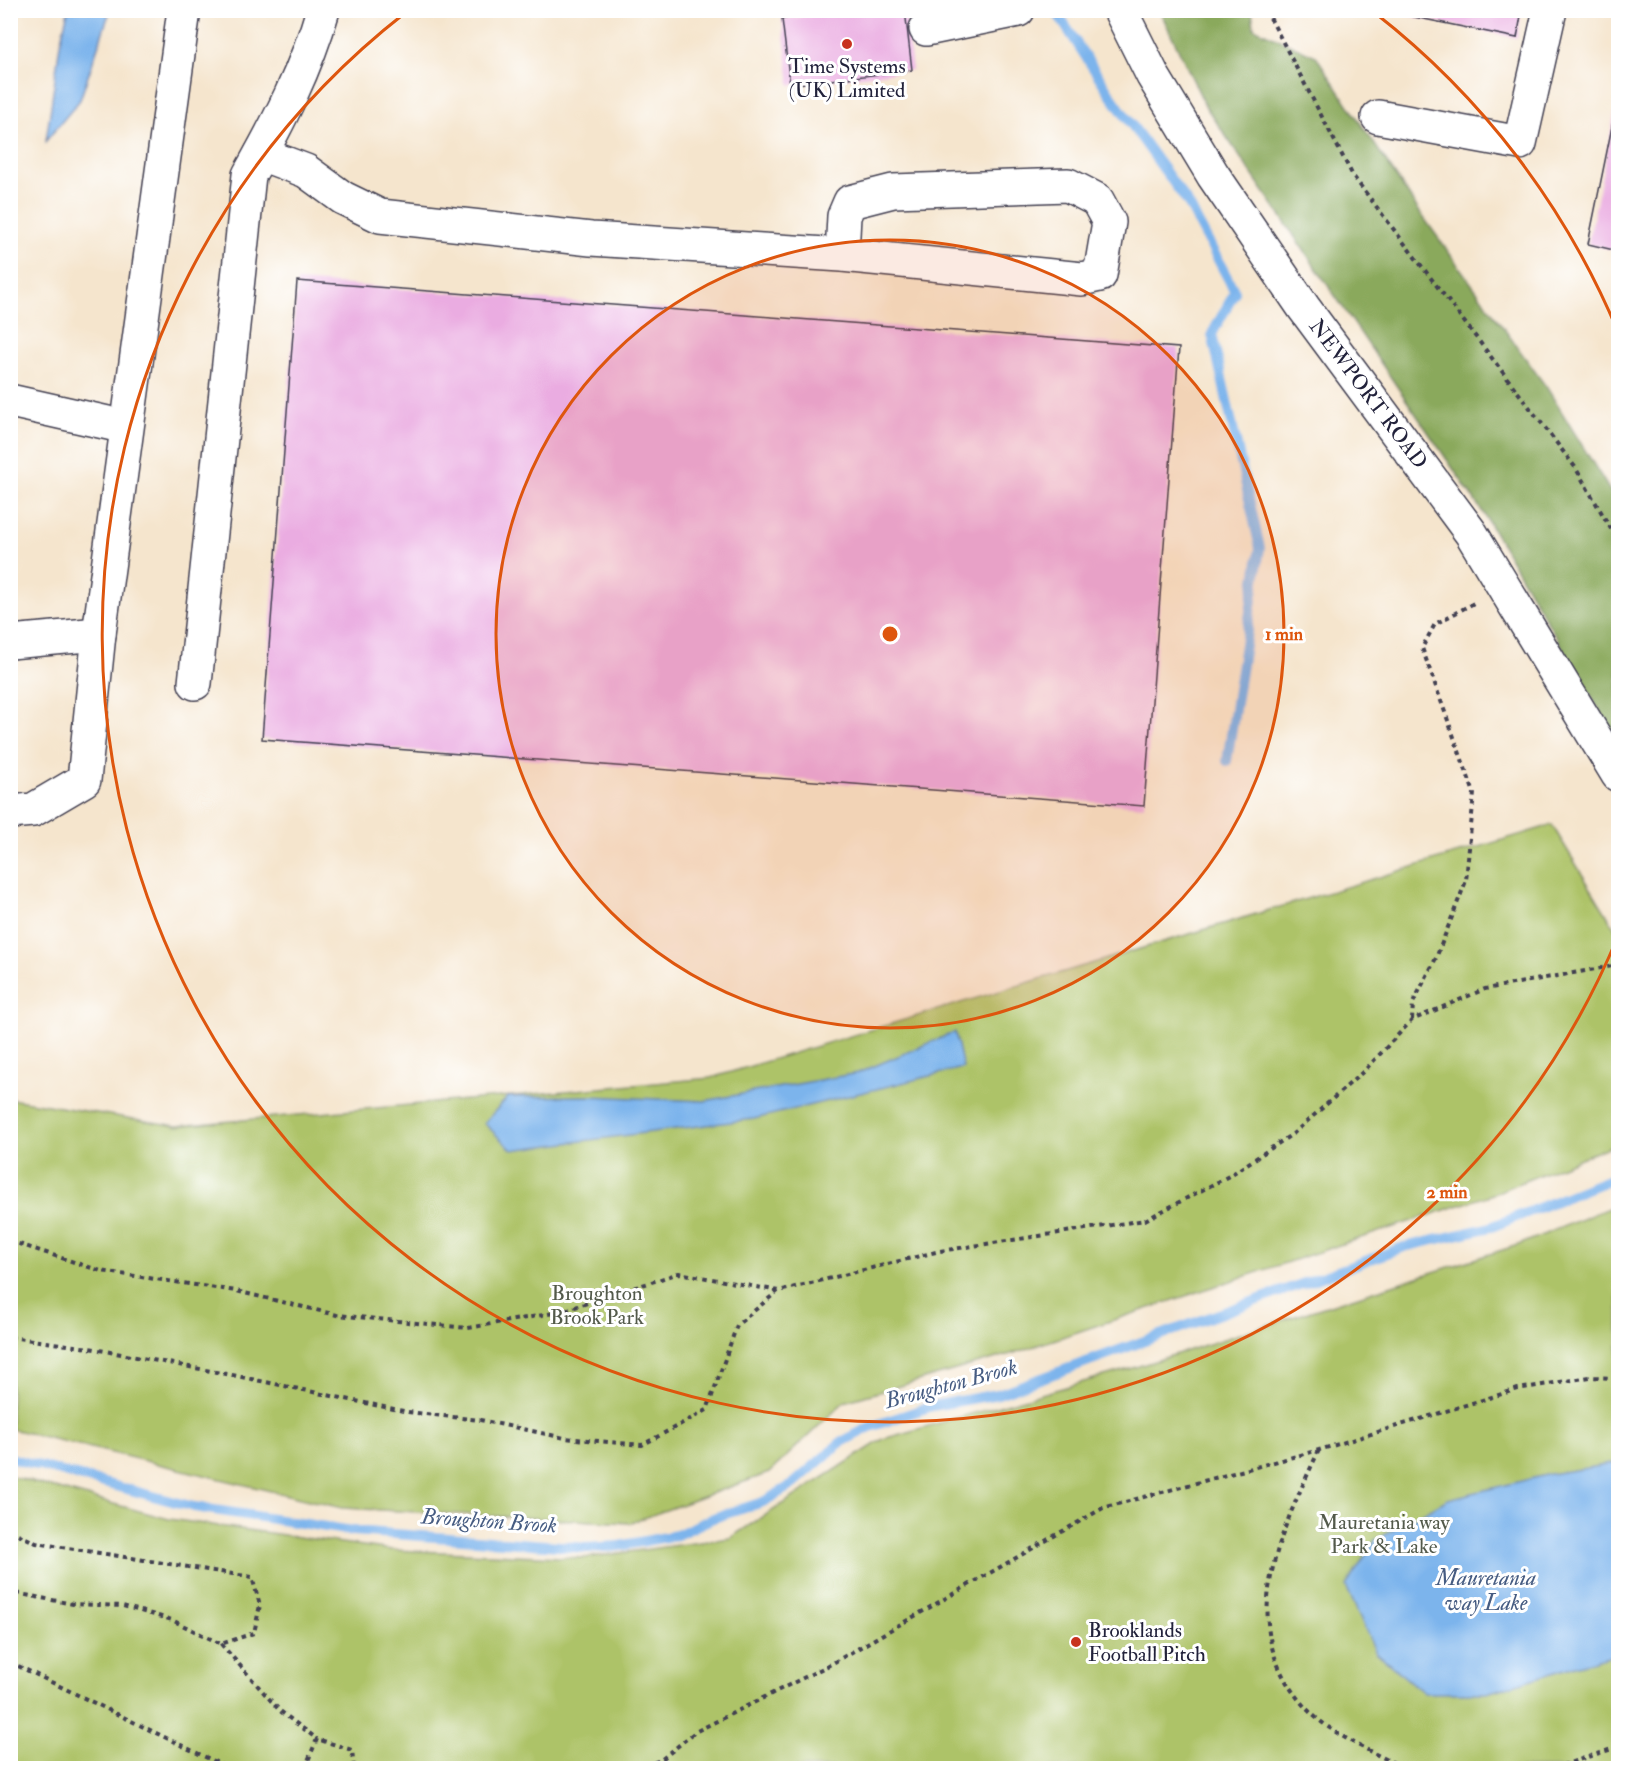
<svg xmlns="http://www.w3.org/2000/svg" width="1629" height="1779" font-family="'IM FELL Double Pica',serif">
  <style>
    .green { fill: #adc368; stroke: #687252; stroke-width: 1.5 }
    .forest { fill: #8aa95c; stroke: #56664c; stroke-width: 1.5 }
    .water { fill: #7cb4ec; stroke: #4f6b94; stroke-width: 1.5 }
    .lines { fill: none; stroke-linecap: round; stroke-linejoin: round }
    .stream { stroke: #7cb4ec; stroke-width: 10 }
    .building { fill: #eaace1 }
    .minor-casing { stroke: #423f51; stroke-width: 36 }
    .path { stroke: #423f51; stroke-width: 4; stroke-dasharray: 4.5 4.5; stroke-linecap: butt }
    .minor { stroke: #fff; stroke-width: 33 }
    .ring { fill: none; stroke: #de560e; stroke-width: 3 }
    .poi-dot { fill: #c8321e; stroke: #fff; stroke-width: 2 }
    .labels { text-anchor: middle; dominant-baseline: central; stroke-width: 6; stroke-linejoin: round; paint-order: stroke }
    .poi-label { font-size: 21px; fill: #22223b; stroke: #fff }
    .street-label { font-size: 21px; fill: #22223b; stroke: #fff }
    .park-label { font-size: 21px; fill: #535a4b; stroke: #fff }
    .water-label { font-size: 22px; font-style: italic; fill: #465c82; stroke: #fff }
    .centre { fill: #de560e; stroke: #fff; stroke-width: 3 }
    .ring-label { font-size: 18px; text-anchor: middle; font-weight: bold; fill: #de560e; stroke: #fff; stroke-width: 6; stroke-linejoin: round; paint-order: stroke }
  </style>
  <rect width="100%" height="100%" fill="#fff"/>
  <filter id="ink" filterUnits="userSpaceOnUse"><feTurbulence type="fractalNoise" baseFrequency=".0167" numOctaves="2"/><feDisplacementMap in="SourceGraphic" scale="12" xChannelSelector="R" yChannelSelector="G"/><feConvolveMatrix kernelMatrix="1 2 1 2 8 2 1 2 1" color-interpolation-filters="sRGB"/></filter>
  <filter id="wash" filterUnits="userSpaceOnUse"><feTurbulence type="fractalNoise" baseFrequency=".008" numOctaves="4" result="noise"/><feDisplacementMap in="SourceGraphic" scale="24" xChannelSelector="R" yChannelSelector="G"/><feGaussianBlur stdDeviation="1.35" result="paint"/><feColorMatrix in="noise" values="0 0 0 0 0 0 0 0 0 0 0 0 0 0 0 0 0 1.4 0 .05"/><feComposite in="paint" operator="in"/></filter>
  <g filter="url(#wash)">
    <rect width="100%" height="100%" fill="#f5e5cd"/>
    <!-- green -->
    <g class="green">
      <path d="M1552 825 1618 933V1143L1490 1195 1011 1354 844 1402 769 1473 630 1523 342 1508 11 1429 10 1099 177 1126 711 1078Z"/>
      <path d="M1618 1204V1768H11L10 1476 169 1519 392 1550 584 1558 730 1538 883 1439 1136 1367 1521 1244Z"/>
    </g>
    <!-- forest -->
    <path class="forest" d="M1160 11H1252L1254 28 1316 56 1421 214 1547 388 1618 504V742L1482 511 1206 107Z"/>
    <!-- water -->
    <g class="water">
      <path d="M68 11H110L80 100 46 141 60 44Z"/>
      <path d="M955 1032 963 1068 754 1119 512 1150 484 1123 508 1097 588 1096 704 1101 858 1073Z"/>
      <path d="M1618 1463V1653L1487 1693H1424L1376 1653 1346 1586 1375 1540 1448 1499 1550 1474Z"/>
    </g>
    <g class="lines">
      <!-- stream -->
      <g class="stream">
        <path d="M1055 10 1116 103 1188 203 1235 292 1212 334 1260 548 1227 761"/>
        <path d="M10 1458 194 1507 353 1531 587 1548 619 1546 677 1535 713 1518 763 1502 792 1485 840 1443 870 1427 932 1406 998 1394 1404 1247 1491 1227 1618 1176"/>
      </g>
    </g>
    <g id="blocks">
      <!-- building -->
      <g class="building">
        <path d="M853 10H905L912 70 790 85 782 19Z"/>
        <path d="M1380 10H1522L1517 38Z"/>
        <path d="M1617 102H1618V251L1588 244Z"/>
        <path d="M297 281 1179 348 1144 806 262 739Z"/>
      </g>
    </g>
  </g>
  <g filter="url(#ink)">
    <use href="#blocks" fill-opacity="0" stroke="#423f51" stroke-width="1.5"/>
    <g class="lines">
      <!-- minor casing -->
      <g class="minor-casing">
        <g id="minor">
          <path d="M1120 10 1153 76 1213 175 1304 308 1471 533 1618 775"/>
          <path d="M926 29 1018 10"/>
          <path d="M1378 117 1520 143 1550 10"/>
          <path d="M261 154 306 171 343 198 380 216 591 239 842 255 1082 279 1100 275 1109 222 1097 200 1068 185 893 191 850 202 844 216 842 255"/>
          <path d="M10 401 126 427"/>
          <path d="M10 642 99 634"/>
          <path d="M195 683 249 175C279 122 306 69 323 10"/>
          <path d="M10 812 33 810 84 780 99 634 184 10"/>
        </g>
      </g>
      <!-- path -->
      <g class="path">
        <path d="M1266 10 1353 176 1575 467 1618 541"/>
        <path d="M1412 1020 1413 1003 1436 958 1466 881 1474 793 1422 648 1435 624 1474 603"/>
        <path d="M10 1241 101 1271 236 1291 337 1315 468 1328 560 1312 679 1273 779 1291 940 1251 1145 1220 1229 1176 1294 1133 1365 1070 1412 1020 1485 989 1618 965"/>
        <path d="M10 1337 89 1348 237 1376 408 1412 480 1420 565 1438 642 1445 707 1410 737 1325 778 1291"/>
        <path d="M1319 1450C1281 1532 1233 1625 1304 1706 1328 1733 1373 1753 1405 1768"/>
        <path d="M10 1530 36 1543 252 1577 260 1605 254 1633 221 1644 172 1620 123 1606 73 1604 10 1592"/>
        <path d="M221 1644 280 1711 317 1739"/>
        <path d="M10 1662 228 1768"/>
        <path d="M305 1768 317 1739 352 1750 354 1768"/>
        <path d="M637 1768 661 1760 695 1732 831 1664 1103 1508 1319 1450 1518 1389 1590 1377 1618 1378"/>
        <path d="M1554 1768 1618 1747"/>
      </g>
      <!-- minor -->
      <use href="#minor" class="minor"/>
    </g>
  </g>
  <!-- distance rings -->
  <circle cx="890" cy="634" r="394" fill="#de560e" fill-opacity=".12"/>
  <g class="ring">
    <circle cx="890" cy="634" r="394"/>
    <path d="M1618 936A788 788 0 1 1 405 13M1375 13A788 788 0 0 1 1618 332"/>
  </g>
  <!-- markers -->
  <g class="poi-dot">
    <circle cx="847" cy="44" r="6"/>
    <circle cx="1076" cy="1642" r="6"/>
  </g>
  <g class="labels">
    <!-- poi labels -->
    <g class="poi-label">
      <text x="847" y="66">Time Systems<tspan x="847" dy="24">(UK) Limited</tspan></text>
      <text x="1088" y="1630" text-anchor="start">Brooklands<tspan x="1088" dy="24">Football Pitch</tspan></text>
    </g>
    <!-- street labels -->
    <g class="street-label">
      <text transform="translate(1368 394) rotate(53)">NEWPORT ROAD</text>
    </g>
    <!-- park labels -->
    <g class="park-label">
      <text x="597" y="1293">Broughton<tspan x="597" dy="24">Brook Park</tspan></text>
      <text x="1384" y="1522">Mauretania way<tspan x="1384" dy="24">Park &amp; Lake</tspan></text>
    </g>
    <!-- water labels -->
    <g class="water-label">
      <text transform="translate(951 1384) rotate(-15)">Broughton Brook</text>
      <text transform="translate(489 1521) rotate(4)">Broughton Brook</text>
      <text x="1486" y="1578">Mauretania<tspan x="1486" dy="25">way Lake</tspan></text>
    </g>
  </g>
  <circle cx="890" cy="634" r="9" class="centre"/>
  <g class="ring-label">
    <text x="1284" y="640">1 min</text>
    <text x="1447" y="1198">2 min</text>
  </g>
  <!-- margin -->
  <rect width="1629" height="1779" fill="none" stroke="#fff" stroke-width="36"/>
</svg>
